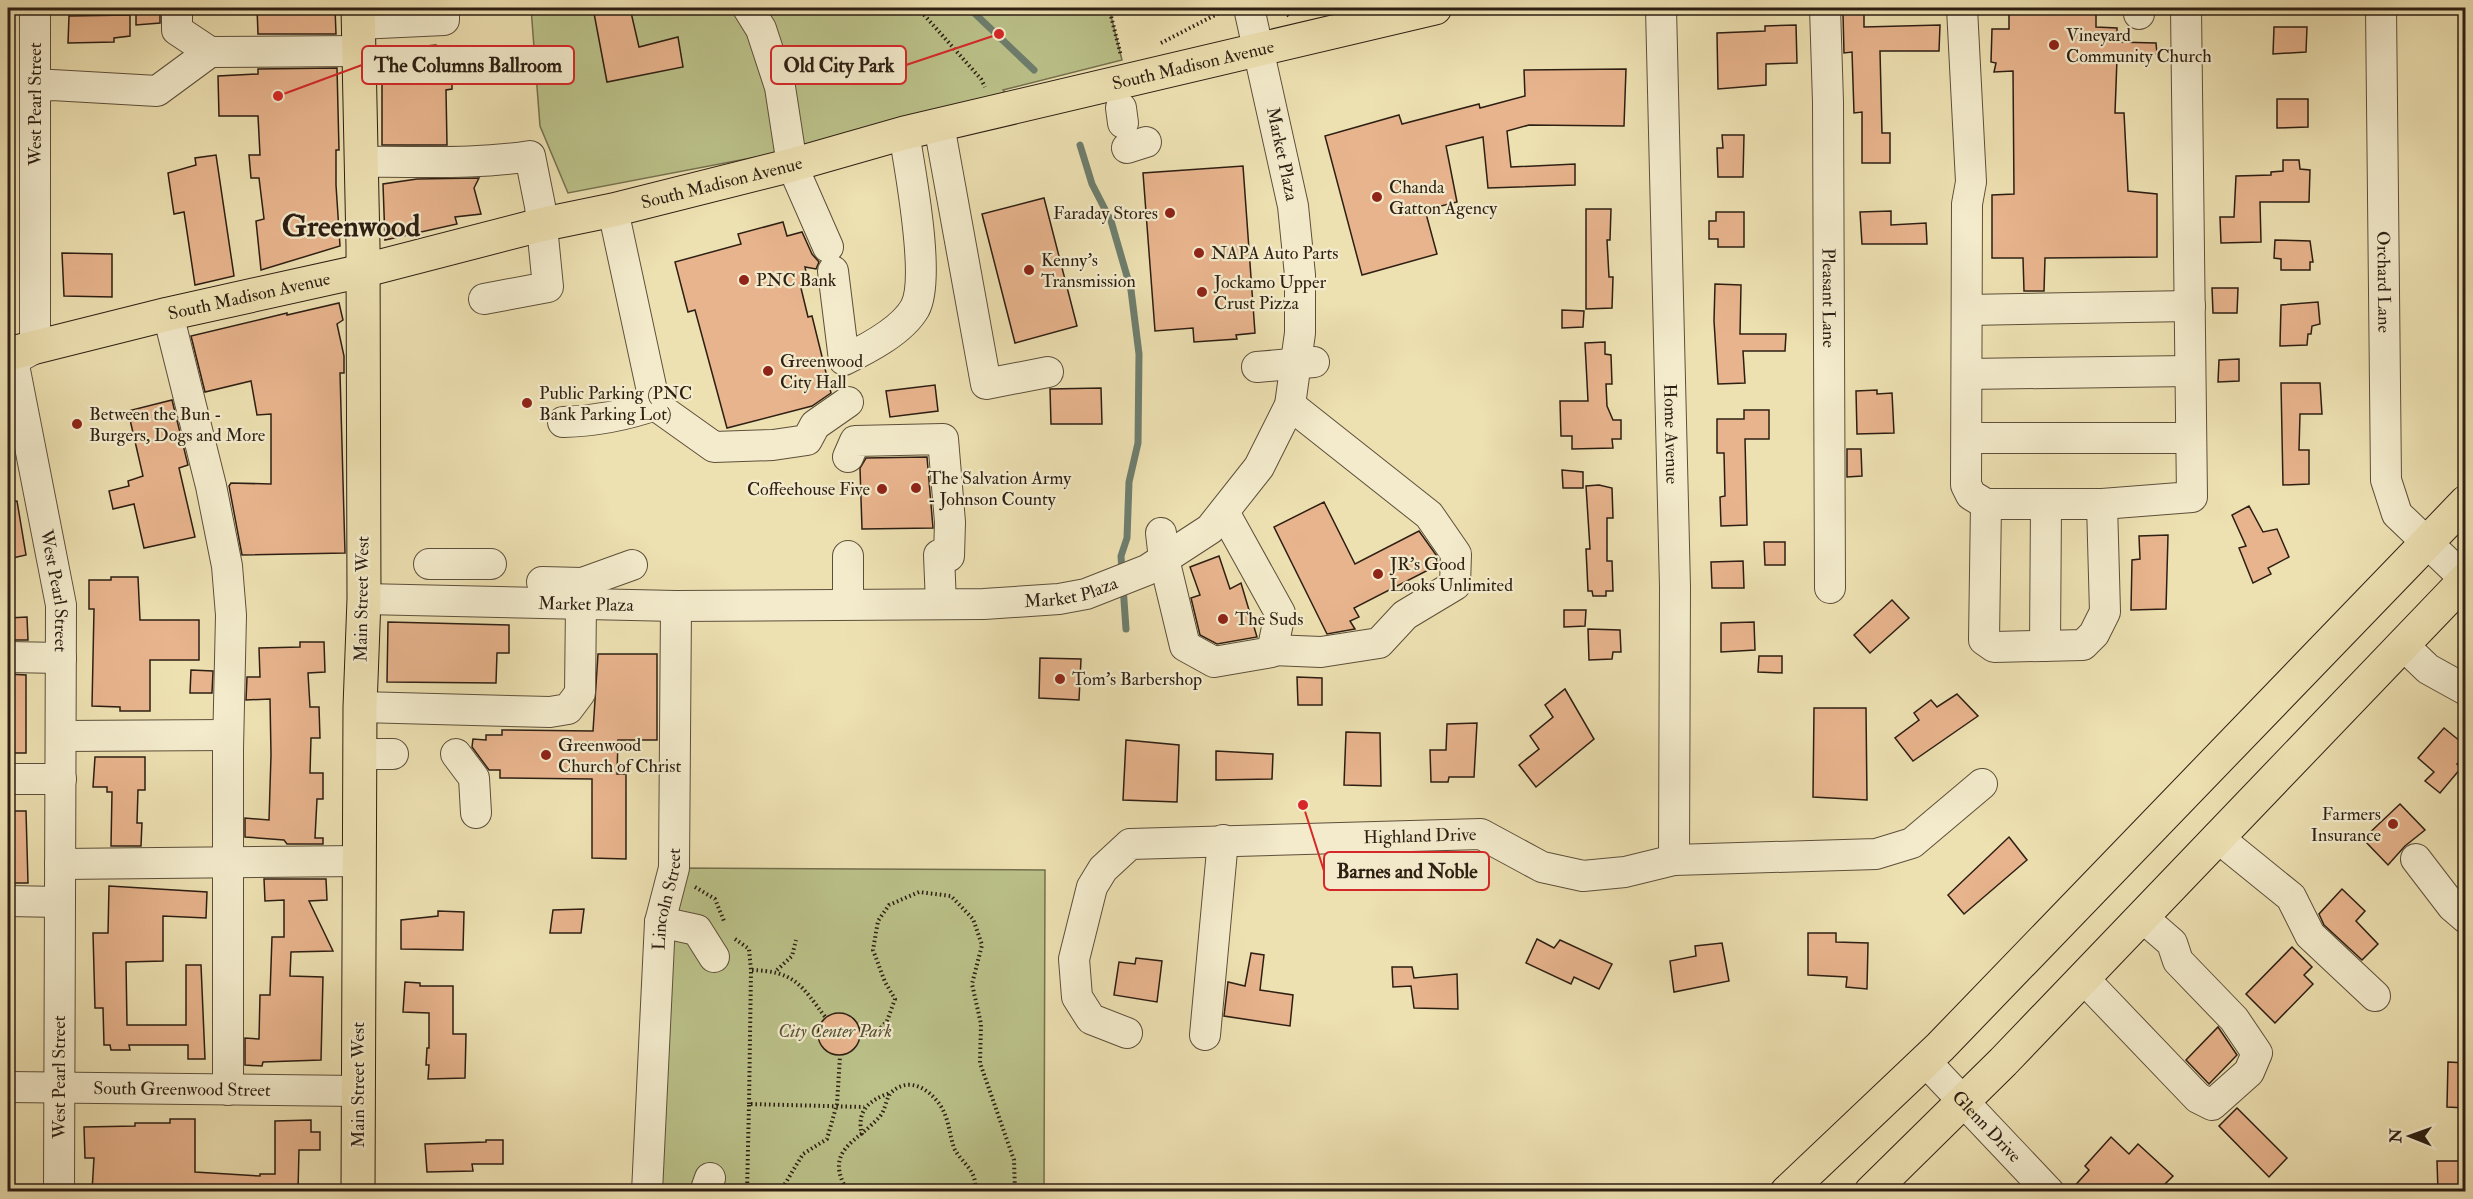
<svg xmlns="http://www.w3.org/2000/svg" width="2473" height="1199" font-family="'IM FELL Double Pica',serif">
  <style>
    .green { fill: #bbc189; stroke: #74704e; stroke-width: 1.5 }
    .lines { fill: none; stroke-linecap: round; stroke-linejoin: round }
    .stream { stroke: #6e7e6e; stroke-width: 7 }
    .building { fill: #e8b48d; stroke: #2d1f13; stroke-width: 1.5 }
    .minor-casing { stroke: #5d4f3a; stroke-width: 32 }
    .major-casing { stroke: #2d1f13; stroke-width: 35 }
    .path { stroke: #2d1f13; stroke-width: 4; stroke-dasharray: 1.5 3; stroke-linecap: butt }
    .minor { stroke: #f3ebcc; stroke-width: 30 }
    .major { stroke: #ede0b1; stroke-width: 33 }
    .poi-dot { fill: #8f2418; stroke: #f3ebcc; stroke-width: 2 }
    .labels { text-anchor: middle; dominant-baseline: central; stroke-width: 4.5; stroke-linejoin: round; paint-order: stroke }
    .poi-label { font-size: 18px; fill: #2d1f13; stroke: #f3ebcc; text-anchor: start }
    .street-label { font-size: 18px; fill: #2d1f13; stroke: #f3ebcc }
    .park-label { font-size: 18px; font-style: italic; fill: #585036; stroke: #f3ebcc }
    .town-label { font-size: 30px; font-weight: bold; fill: #2d1f13; stroke: #f3ebcc }
    .leader { fill: none; stroke: #d62828; stroke-width: 2 }
    .callout-dot { fill: #d62828; stroke: #f3ebcc; stroke-width: 2 }
    .callout { fill: #f3ebcc; stroke: #d62828; stroke-width: 2 }
    .callout-label { font-size: 20px; text-anchor: middle; font-weight: bold; fill: #2d1f13 }
  </style>
  <rect width="100%" height="100%" fill="#ede0b1"/>
  <filter id="stains"><feTurbulence type="fractalNoise" baseFrequency=".00333" numOctaves="4"/><feColorMatrix values="0 0 0 0 .2 0 0 0 0 .09 0 0 0 0 .02 0 0 0 .5 -.17"/></filter>
  <radialGradient id="worn" r=".72"><stop offset=".6" stop-color="#630" stop-opacity="0"/><stop offset="1" stop-color="#630" stop-opacity=".3"/></radialGradient>
  <!-- green -->
  <g class="green">
    <path d="M531 8H1109L1122 60 1003 90 1018 107 568 193 540 126Z"/>
    <path d="M674 868 1045 870 1044 1191 648 1192Z"/>
  </g>
  <g class="lines">
    <!-- stream -->
    <g class="stream">
      <path d="M969 8 1034 70"/>
      <path d="M1080 145 1092 184 1111 221 1131 290 1139 354 1138 443 1129 482 1127 538 1121 556 1122 572"/>
      <path d="M1123 586 1126 629"/>
    </g>
  </g>
  <!-- building -->
  <g class="building">
    <path d="M136 8H160V23L136 25Z"/>
    <path d="M257 8H335L336 34H258Z"/>
    <path d="M593 8H630L639 47 678 37 683 67 607 82Z"/>
    <path d="M2009 8H2096V27L2117 28V42L2156 43 2157 54 2117 59 2115 113H2124L2128 191 2157 194V257L2045 258 2044 291H2024L2023 258H1992V195L2014 194 2013 71 1994 72 1996 63 1991 62 1992 29H2009Z"/>
    <path d="M1864 13V27L1940 25 1939 51H1880L1882 133H1890V163H1862V112L1854 113 1852 52 1844 53 1843 14Z"/>
    <path d="M130 15V36L114 38V42L68 43 69 16Z"/>
    <path d="M1796 25 1797 63 1766 64V85L1718 89 1717 33 1765 31V26Z"/>
    <path d="M2274 27H2307L2306 52 2273 54Z"/>
    <path d="M436 45 439 70H452V89L446 90 447 145H382V50Z"/>
    <path d="M337 68 339 150H336V185L340 246 261 270 256 221 264 219 259 178H251L249 155H260L258 116H219L218 76 258 74V69Z"/>
    <path d="M1626 69 1624 126 1529 125 1507 131 1511 167 1575 164V185L1488 188 1483 137 1446 146 1457 202 1425 210 1437 254 1362 275 1325 136 1399 115 1402 124 1479 104 1480 108 1525 96 1524 70Z"/>
    <path d="M2277 99H2308V127L2277 128Z"/>
    <path d="M1722 135H1744L1743 177H1718L1717 148H1723Z"/>
    <path d="M216 155 234 276 195 285 184 212 174 214 168 173 196 165 195 158Z"/>
    <path d="M2283 160H2299L2300 169 2310 170 2309 202H2260L2261 242 2221 243 2220 217H2234L2236 176 2271 175V172L2283 171Z"/>
    <path d="M1243 166 1255 333 1236 335 1237 339 1194 342 1193 328 1155 331 1143 173Z"/>
    <path d="M479 178 474 188 481 214 455 217 457 224 385 240 383 184 417 179Z"/>
    <path d="M1044 198 1077 326 1015 343 982 214Z"/>
    <path d="M1586 209H1611L1610 240H1607L1609 277H1613L1612 308 1586 309Z"/>
    <path d="M1891 211V225L1926 223 1927 244H1862L1860 212Z"/>
    <path d="M1716 212H1744V247H1718V239H1709V221H1716Z"/>
    <path d="M783 222 787 236 802 232 812 254 819 262 816 269 805 267 808 282 800 284 808 317 812 316 831 393 812 406 727 428 695 310 688 312 675 262 741 244 738 234Z"/>
    <path d="M2275 240 2310 241 2313 262H2310V270H2281V259L2274 258Z"/>
    <path d="M62 253 112 254V297L64 296Z"/>
    <path d="M1715 284 1741 285 1740 334H1786L1785 351H1743L1745 383 1718 384 1714 321Z"/>
    <path d="M2212 288H2238L2237 313H2213Z"/>
    <path d="M2318 302 2320 324 2312 326 2311 334H2308L2307 345 2280 346 2281 305Z"/>
    <path d="M339 303 343 320 337 324 344 356V373H340L345 553 242 555 229 486 231 483 271 484V414L257 415 251 381 205 392 191 336 287 313V315Z"/>
    <path d="M1562 310 1584 311 1583 327 1562 328Z"/>
    <path d="M1605 342V354L1611 355 1612 384H1606L1607 406 1613 420H1621V439H1612L1613 448 1572 449V436H1561L1560 401H1588L1585 343Z"/>
    <path d="M2239 359V381L2218 382 2219 360Z"/>
    <path d="M2281 383H2320L2322 414H2300L2299 450H2309V484L2283 485Z"/>
    <path d="M935 385 938 411 890 417 886 391Z"/>
    <path d="M1101 388 1102 424H1051L1050 389Z"/>
    <path d="M1877 390V394L1892 393 1894 433 1857 434 1856 391Z"/>
    <path d="M172 400 188 465 179 468 195 537 144 548 134 504 113 509 109 491 129 486 128 481 143 476 128 411Z"/>
    <path d="M1744 410H1769V439H1745L1747 525 1721 526 1720 497 1725 496 1724 453H1717V419H1744Z"/>
    <path d="M1847 449H1861L1862 476 1847 477Z"/>
    <path d="M927 457 933 528 862 529 860 468 866 458Z"/>
    <path d="M1562 470 1583 472V488H1563Z"/>
    <path d="M1599 485 1612 488 1613 518H1607V561H1612L1613 591H1606V596H1593L1592 591H1588L1586 549H1590L1586 486Z"/>
    <path d="M17 501 26 555 8 559V502Z"/>
    <path d="M1324 502 1355 564 1419 531 1439 559 1438 565 1354 608 1359 617 1350 621 1355 629 1327 634 1274 527Z"/>
    <path d="M2249 506 2263 532 2277 529 2289 557 2268 568 2271 574 2253 583 2239 548 2246 546 2232 515Z"/>
    <path d="M2168 535 2166 609 2131 610 2132 560 2140 559 2139 536Z"/>
    <path d="M1764 542H1785V565H1765Z"/>
    <path d="M1219 556 1230 589 1241 583 1257 637 1217 644 1200 635 1191 598 1200 595 1190 567Z"/>
    <path d="M1743 561 1744 588H1712L1711 562Z"/>
    <path d="M111 577H138L140 620H199V660H150V711H120V707L92 706 94 609H89V580H111Z"/>
    <path d="M1892 600 1909 618 1870 653 1854 635Z"/>
    <path d="M1564 610H1586L1585 626 1564 627Z"/>
    <path d="M27 617 28 640H8V618Z"/>
    <path d="M388 622 509 625V653H497L496 683 387 682Z"/>
    <path d="M1754 622 1755 650 1721 652V623Z"/>
    <path d="M1588 629 1620 630 1621 652H1613L1612 659 1589 660Z"/>
    <path d="M300 642H324L325 672 308 673 310 707H319L320 738H311L310 773H323V799H317L315 838H323V844H287L284 840 245 837V818L269 820 271 755 270 699 246 700 247 677H260L259 648 300 647Z"/>
    <path d="M598 654H657V740H618L617 774H626V859L592 858V779L500 778V770H489L472 747 473 739 486 740V735H502V730L593 731Z"/>
    <path d="M1759 656H1782V673L1758 672Z"/>
    <path d="M1040 658 1081 659 1079 700 1039 698Z"/>
    <path d="M191 670 213 671 212 693H190Z"/>
    <path d="M8 674 26 675V753H8Z"/>
    <path d="M1297 677 1322 678V705H1298Z"/>
    <path d="M1565 689 1594 739 1536 787 1519 765 1539 749 1530 736 1553 717 1545 705Z"/>
    <path d="M1957 694 1978 716 1913 761 1895 738 1919 720 1914 713 1931 700 1937 707Z"/>
    <path d="M1814 708H1866L1867 800 1813 797Z"/>
    <path d="M1477 723 1474 777H1449L1448 782H1431L1430 750H1446L1447 724Z"/>
    <path d="M2444 728 2466 746V754L2457 764 2461 768 2440 793 2425 781 2434 772 2418 758Z"/>
    <path d="M1346 732 1380 733 1381 786 1344 785Z"/>
    <path d="M1126 740 1179 745 1177 802 1123 800Z"/>
    <path d="M1216 751 1273 754 1272 779 1216 780Z"/>
    <path d="M95 757H145V790H138L137 823H142L141 846H111L112 792H107V787H93Z"/>
    <path d="M2400 804 2425 830 2405 846 2388 865 2363 839Z"/>
    <path d="M8 811H26L28 883H8Z"/>
    <path d="M2009 837 2027 860 1964 914 1948 895Z"/>
    <path d="M264 879H326L327 900 309 901 333 951 291 952 290 976 323 977 321 1060 263 1062 262 1066 245 1065V1038L259 1039 260 995H270L272 937H284V900L265 901Z"/>
    <path d="M109 886 207 892 206 918 163 916V961L126 962 127 1025H186V965H201L205 1059H188V1045H129L130 1050H111L110 1045H104L103 1008H95L93 933H108Z"/>
    <path d="M2342 889 2365 911 2356 921 2378 944 2362 960 2324 925 2319 914Z"/>
    <path d="M584 909 581 933H550L553 910Z"/>
    <path d="M438 911 464 912 463 950 401 949V920L438 916Z"/>
    <path d="M1808 933H1836V942L1868 943 1867 989 1846 987 1847 977 1808 975Z"/>
    <path d="M1537 939 1554 948 1560 940 1612 964 1599 989 1574 977 1571 984 1526 963Z"/>
    <path d="M1722 943 1729 981 1674 992 1670 961 1696 956 1695 946Z"/>
    <path d="M2292 947 2312 967 2304 975 2313 984 2275 1023 2246 994Z"/>
    <path d="M1251 953 1264 955 1260 990 1293 995 1290 1026 1224 1016 1228 982 1245 986Z"/>
    <path d="M1136 958 1162 961 1157 1002 1114 995 1119 962 1135 964Z"/>
    <path d="M1392 967H1412L1414 978 1457 974 1458 1009 1414 1008 1411 986 1393 987Z"/>
    <path d="M405 982 420 983V986H453V1034H466L465 1078 428 1079 429 1065H426L427 1048H429V1013L403 1012Z"/>
    <circle cx="839" cy="1034" r="21"/>
    <path d="M2218 1027 2237 1055 2209 1084 2186 1060Z"/>
    <path d="M2448 1062 2466 1063V1108L2447 1107Z"/>
    <path d="M2237 1108 2287 1158 2269 1177 2219 1126Z"/>
    <path d="M170 1119H195V1172L260 1176V1174H275V1121L311 1120V1132H320V1150H299L298 1191H92L94 1158H85L84 1127 135 1126V1123H170Z"/>
    <path d="M2111 1137 2129 1154 2138 1144 2173 1176 2158 1191H2070L2089 1170 2085 1166Z"/>
    <path d="M486 1140H503V1164H472L473 1171 427 1172 425 1144 486 1142Z"/>
    <path d="M2437 1161H2462V1191H2438Z"/>
  </g>
  <g class="lines">
    <!-- minor casing -->
    <g class="minor-casing">
      <g id="minor">
        <path id="s1" d="M35 8V348L13 360 61 605 59 1192"/>
        <path d="M177 8V30L210 52 357 51"/>
        <path d="M748 8 761 29 780 87 792 165 828 247"/>
        <path id="s2" d="M1661 8 1675 587 1674 860"/>
        <path id="s3" d="M1825 8 1828 102 1830 588"/>
        <path d="M1962 8 1971 182 1967 204 1966 485 1971 495 1986 504 1984 640 1994 647 2083 645 2094 634 2105 612 2102 504"/>
        <path d="M2139 8V14"/>
        <path id="s4" d="M2381 8 2386 480 2397 514 2466 580"/>
        <path d="M358 24 444 20V8"/>
        <path d="M35 87 52 85 157 91 210 52"/>
        <path d="M1121 108 1123 123"/>
        <path d="M939 125 986 384 1048 372"/>
        <path d="M1127 148 1146 142"/>
        <path d="M360 162C418 161 473 165 530 156L540 206 548 287 484 299"/>
        <path d="M613 210 655 405 714 447 773 445 807 440 815 425 848 402"/>
        <path d="M833 271 844 360C867 349 902 331 915 308 931 278 910 170 904 133"/>
        <path d="M1967 310 2190 306"/>
        <path d="M168 314 211 486 227 566 231 615 228 749V1090"/>
        <path d="M1257 367 1314 362"/>
        <path d="M1967 374 2190 371"/>
        <path d="M563 422C596 421 624 416 655 405"/>
        <path d="M1967 438H2191"/>
        <path d="M848 457 855 441 943 439 950 522 949 556 939 555 941 604"/>
        <path d="M1986 504H2102L2192 497 2186 8"/>
        <path d="M1161 533 1164 559 1185 646 1214 662 1272 652 1280 613 1224 512"/>
        <path d="M429 564H491"/>
        <path d="M542 582 582 583 632 565"/>
        <path id="s5" d="M364 599 676 606 984 604 1059 599 1086 594 1147 570 1210 529 1259 467 1290 405 1300 333V275L1293 206 1249 8"/>
        <path d="M848 604V556"/>
        <path d="M2402 644 2428 669 2466 690"/>
        <path d="M2045 646 2046 504"/>
        <path d="M1272 650 1321 652 1379 643 1405 615 1455 585 1456 554 1429 515 1290 405"/>
        <path d="M8 657 61 658"/>
        <path d="M360 707 550 712 568 709 580 693 581 604"/>
        <path d="M61 736 228 735"/>
        <path d="M361 754H393"/>
        <path d="M456 754 474 778 476 813"/>
        <path d="M8 779H61"/>
        <path d="M2217 837 2291 897 2310 935 2375 996"/>
        <path d="M2416 859 2452 906 2466 918"/>
        <path d="M60 864 360 861"/>
        <path d="M8 901 60 902"/>
        <path d="M660 922 697 930 714 957"/>
        <path d="M2084 979 2198 1098 2212 1105 2249 1072 2257 1053 2234 1019 2178 961 2172 943 2142 917"/>
        <path id="s6" d="M1127 1033 1091 1019 1077 997 1074 959 1092 887 1103 869 1130 844 1481 834 1542 867 1583 876 1625 872 1674 860 1876 854 1912 843 1982 784"/>
        <path d="M1205 1035 1223 840"/>
        <path id="s7" d="M1925 1061 2049 1192"/>
        <path id="s8" d="M8 1087 357 1091"/>
        <path id="s9" d="M647 1192 660 922 674 868 676 606"/>
        <path d="M705 1192 710 1178"/>
      </g>
    </g>
    <!-- major casing -->
    <g class="major-casing">
      <g id="major">
        <path d="M358 8 363 246 364 599 360 707 358 1192"/>
        <path id="s10" d="M8 354 168 314 362 271 540 225 613 210 792 165 904 133 1435 8"/>
        <path d="M1787 1192 1940 1047 2466 502"/>
        <path d="M1871 1192 2003 1062 2466 579"/>
      </g>
    </g>
    <!-- path -->
    <g class="path">
      <path d="M918 8 981 79 985 87"/>
      <path d="M1109 8 1121 56"/>
      <path d="M1282 8 1289 16"/>
      <path d="M1161 43 1219 13"/>
      <path d="M695 887 715 899 724 921"/>
      <path d="M735 939 749 949 751 970"/>
      <path d="M777 970 792 956 796 940"/>
      <path d="M861 1033 875 1034 887 1021 895 999 885 982 873 950 878 921 889 905 919 892 951 896 973 919 982 945 972 984 981 1024 980 1063 1014 1160 1015 1192"/>
      <path d="M749 1104 751 970C795 971 801 985 826 1018"/>
      <path d="M862 1135C856 1111 869 1100 890 1093"/>
      <path d="M747 1192 749 1104 864 1107"/>
      <path d="M780 1192 803 1154 827 1139 837 1104 840 1056"/>
      <path d="M848 1192C822 1149 858 1143 881 1115 886 1108 886 1096 893 1091 912 1075 935 1093 944 1112 949 1123 950 1136 954 1148 961 1163 980 1172 974 1192"/>
    </g>
    <!-- minor -->
    <use href="#minor" class="minor"/>
    <!-- major -->
    <use href="#major" class="major"/>
  </g>
  <!-- markers -->
  <g class="poi-dot">
    <circle cx="2054" cy="45" r="6"/>
    <circle cx="1377" cy="197" r="6"/>
    <circle cx="1170" cy="213" r="6"/>
    <circle cx="1199" cy="253" r="6"/>
    <circle cx="1029" cy="270" r="6"/>
    <circle cx="744" cy="280" r="6"/>
    <circle cx="1202" cy="292" r="6"/>
    <circle cx="768" cy="371" r="6"/>
    <circle cx="527" cy="403" r="6"/>
    <circle cx="77" cy="424" r="6"/>
    <circle cx="916" cy="488" r="6"/>
    <circle cx="882" cy="489" r="6"/>
    <circle cx="1378" cy="574" r="6"/>
    <circle cx="1223" cy="619" r="6"/>
    <circle cx="1060" cy="679" r="6"/>
    <circle cx="546" cy="755" r="6"/>
    <circle cx="2393" cy="824" r="6"/>
  </g>
  <g class="labels">
    <!-- poi labels -->
    <g class="poi-label">
      <text x="2066" y="35">Vineyard<tspan x="2066" dy="21">Community Church</tspan></text>
      <text x="1389" y="187">Chanda<tspan x="1389" dy="21">Gatton Agency</tspan></text>
      <text x="1158" y="213" text-anchor="end">Faraday Stores</text>
      <text x="1211" y="253">NAPA Auto Parts</text>
      <text x="1041" y="260">Kenny's<tspan x="1041" dy="21">Transmission</tspan></text>
      <text x="756" y="280">PNC Bank</text>
      <text x="1214" y="282">Jockamo Upper<tspan x="1214" dy="21">Crust Pizza</tspan></text>
      <text x="780" y="361">Greenwood<tspan x="780" dy="21">City Hall</tspan></text>
      <text x="539" y="393">Public Parking (PNC<tspan x="539" dy="21">Bank Parking Lot)</tspan></text>
      <text x="89" y="414">Between the Bun -<tspan x="89" dy="21">Burgers, Dogs and More</tspan></text>
      <text x="928" y="478">The Salvation Army<tspan x="928" dy="21">- Johnson County</tspan></text>
      <text x="870" y="489" text-anchor="end">Coffeehouse Five</text>
      <text x="1390" y="564">JR's Good<tspan x="1390" dy="21">Looks Unlimited</tspan></text>
      <text x="1235" y="619">The Suds</text>
      <text x="1072" y="679">Tom's Barbershop</text>
      <text x="558" y="745">Greenwood<tspan x="558" dy="21">Church of Christ</tspan></text>
      <text x="2381" y="814" text-anchor="end">Farmers<tspan x="2381" dy="21">Insurance</tspan></text>
    </g>
    <!-- street labels -->
    <g class="street-label">
      <text stroke="none"><textPath href="#s10" startOffset="1220">South Madison Avenue</textPath></text>
      <text transform="translate(35 104) rotate(-90)">West Pearl Street</text>
      <text transform="translate(1282 154) rotate(78)">Market Plaza</text>
      <text stroke="none"><textPath href="#s10" startOffset="734">South Madison Avenue</textPath></text>
      <text stroke="none"><textPath href="#s4" startOffset="274">Orchard Lane</textPath></text>
      <text stroke="none"><textPath href="#s10" startOffset="248">South Madison Avenue</textPath></text>
      <text stroke="none"><textPath href="#s3" startOffset="290">Pleasant Lane</textPath></text>
      <text stroke="none"><textPath href="#s2" startOffset="426">Home Avenue</textPath></text>
      <text stroke="none"><textPath href="#s5" startOffset="708">Market Plaza</textPath></text>
      <text stroke="none"><textPath href="#s1" startOffset="600">West Pearl Street</textPath></text>
      <text transform="translate(362 599) rotate(-89)">Main Street West</text>
      <text stroke="none"><textPath href="#s5" startOffset="222">Market Plaza</textPath></text>
      <text stroke="none"><textPath href="#s6" startOffset="525">Highland Drive</textPath></text>
      <text stroke="none"><textPath href="#s9" startOffset="294">Lincoln Street</textPath></text>
      <text transform="translate(59 1077) rotate(-90)">West Pearl Street</text>
      <text transform="translate(358 1085) rotate(-90)">Main Street West</text>
      <text stroke="none"><textPath href="#s8" startOffset="174">South Greenwood Street</textPath></text>
      <text stroke="none"><textPath href="#s7" startOffset="90">Glenn Drive</textPath></text>
    </g>
    <!-- park labels -->
    <g class="park-label">
      <text x="835" y="1031">City Center Park</text>
    </g>
    <!-- town labels -->
    <g class="town-label">
      <text x="351" y="226">Greenwood</text>
    </g>
  </g>
  <!-- callouts -->
  <path class="leader" d="M278 96L362 65M999 34L906 65M1303 805L1324 871"/>
  <g class="callout-dot">
    <circle cx="278" cy="96" r="6"/>
    <circle cx="999" cy="34" r="6"/>
    <circle cx="1303" cy="805" r="6"/>
  </g>
  <g class="callout">
    <rect x="362" y="46" width="212" height="38" rx="6"/>
    <rect x="771" y="46" width="135" height="38" rx="6"/>
    <rect x="1324" y="852" width="165" height="38" rx="6"/>
  </g>
  <g class="callout-label">
    <text x="468" y="72">The Columns Ballroom</text>
    <text x="839" y="72">Old City Park</text>
    <text x="1407" y="878">Barnes and Noble</text>
  </g>
  <!-- margin -->
  <rect width="2473" height="1199" fill="none" stroke="#ede0b1" stroke-width="30"/>
  <rect x="9" y="9" width="2455" height="1181" fill="none" stroke="#2d1f13" stroke-width="3"/>
  <rect x="15" y="15" width="2443" height="1169" fill="none" stroke="#2d1f13" stroke-width="1.5"/>
  <!-- north arrow -->
  <g transform="translate(2410 1136) rotate(271)" stroke="#f3ebcc" stroke-width="4.5" paint-order="stroke">
  <path d="M0-4.5L10 22L0 15L-10 22Z" fill="#2d1f13"/>
  <text y="-9" font-size="16" font-weight="bold" text-anchor="middle" fill="#2d1f13">N</text>
  </g>
  <rect width="100%" height="100%" filter="url(#stains)"/>
  <rect width="100%" height="100%" fill="url(#worn)"/>
</svg>
